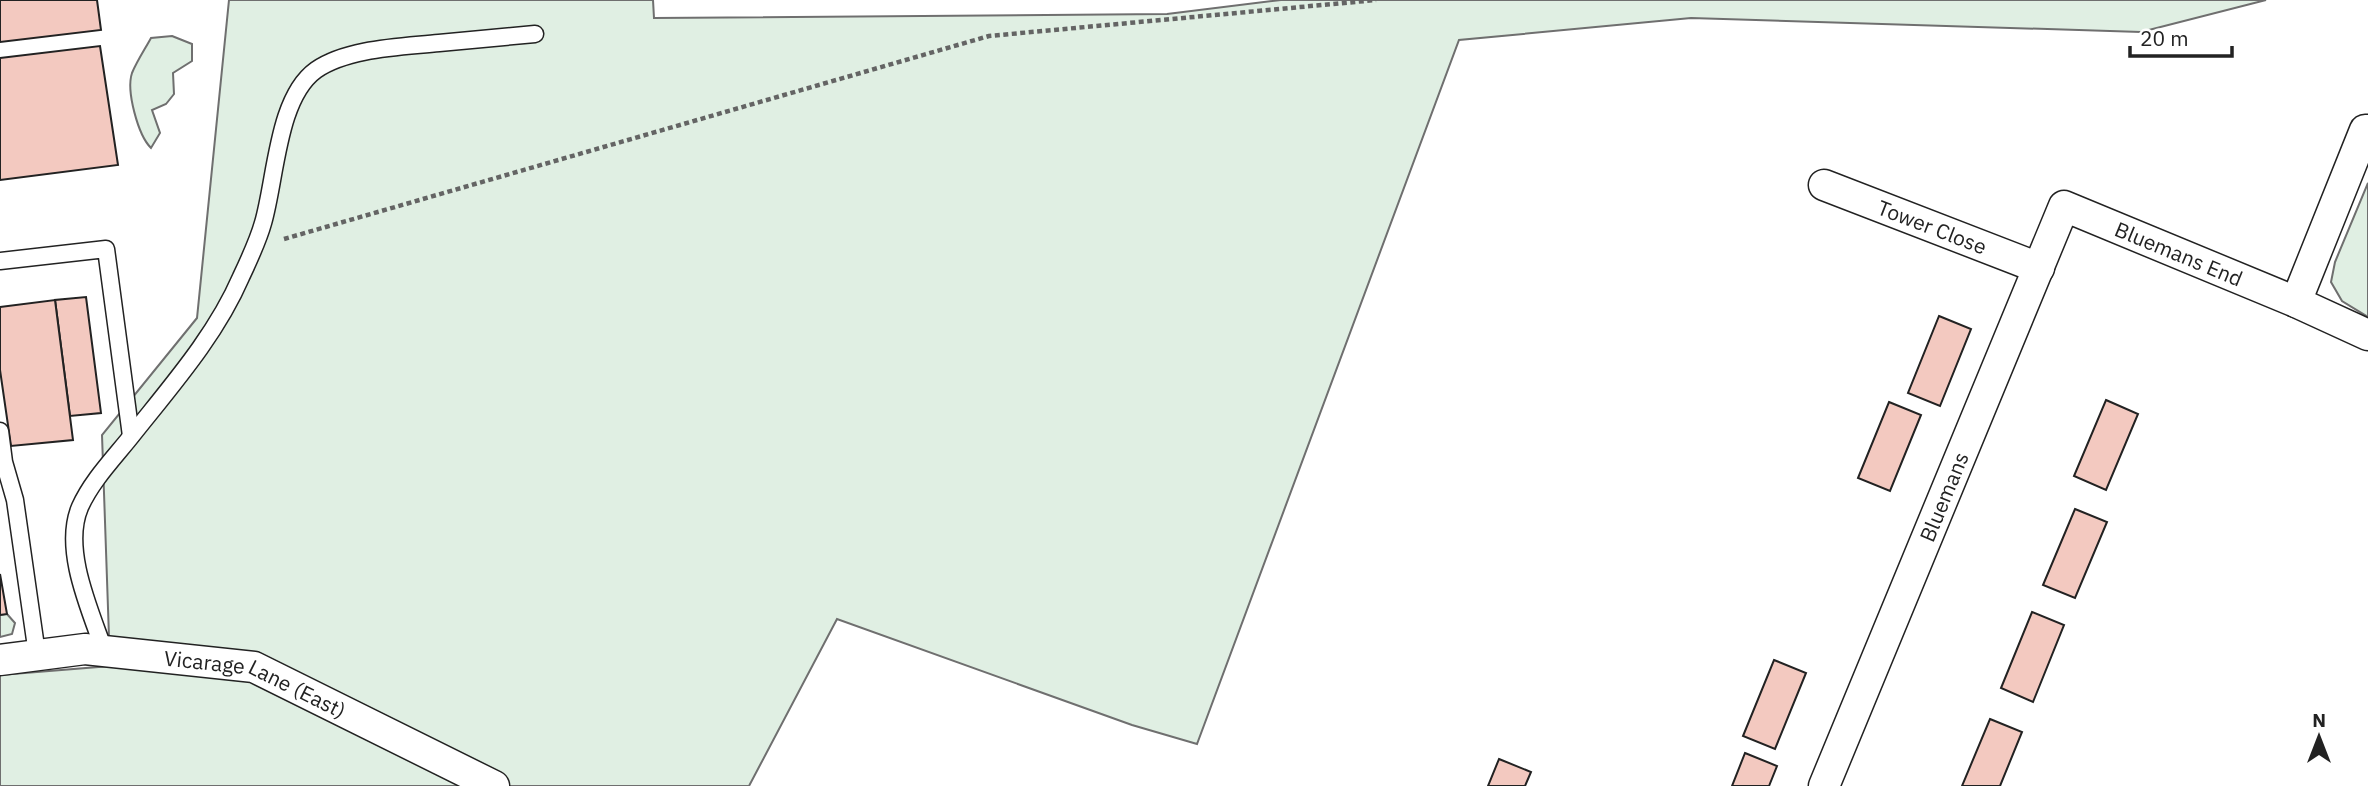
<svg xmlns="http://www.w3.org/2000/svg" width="2368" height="786" font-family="'IBM Plex Sans',sans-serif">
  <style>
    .green { fill: #e0efe3; stroke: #6f6f6f; stroke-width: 2 }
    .building { fill: #f3c9c0; stroke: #222; stroke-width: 2 }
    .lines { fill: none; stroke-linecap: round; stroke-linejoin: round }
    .lane-casing { stroke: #222; stroke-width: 19 }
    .street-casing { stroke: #222; stroke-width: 33 }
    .path { stroke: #646464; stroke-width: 4.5; stroke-dasharray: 5 3.5; stroke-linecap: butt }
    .lane { stroke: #fff; stroke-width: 16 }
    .street { stroke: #fff; stroke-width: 30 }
    .labels { text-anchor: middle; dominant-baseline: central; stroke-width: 5; stroke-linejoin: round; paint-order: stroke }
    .street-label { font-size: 21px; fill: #222; stroke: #fff }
  </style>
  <rect width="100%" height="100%" fill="#fff"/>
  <!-- green -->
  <g class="green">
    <path d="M229 0H653L654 18 1167 14 1281 0H2266L2141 32 1691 18 1459 40 1197 744 1132 725 837 619 749 786H0V675L110 666 102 435 197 318Z"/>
    <path d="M172 36 192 44V61L173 73 174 94 166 104 152 110 160 133 151 148C138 135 126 91 132 73 137 61 145 49 151 38Z"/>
    <path d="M2368 183V317L2342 301 2331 282 2335 262Z"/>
    <path d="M7 614 15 623 12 634 0 637V615Z"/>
  </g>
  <!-- building -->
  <g class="building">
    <path d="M0 0H97L101 30 0 42Z"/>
    <path d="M100 46 118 165 0 180V58Z"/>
    <path d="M86 297 101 413 70 416 55 300Z"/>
    <path d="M55 300 73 440 11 446 0 370V307Z"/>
    <path d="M1939 316 1971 329 1940 406 1908 393Z"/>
    <path d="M2106 400 2138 414 2106 490 2074 476Z"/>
    <path d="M1889 402 1921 415 1890 491 1858 478Z"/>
    <path d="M2075 509 2107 522 2075 598 2043 585Z"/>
    <path d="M0 574 7 614 0 615Z"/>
    <path d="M2032 612 2064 625 2033 702 2001 688Z"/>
    <path d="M1774 660 1806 673 1775 749 1743 736Z"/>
    <path d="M1990 719 2022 732 2000 786H1962Z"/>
    <path d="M1745 753 1777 766 1769 786H1732Z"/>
    <path d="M1499 759 1531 772 1525 786H1488Z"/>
  </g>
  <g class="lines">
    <!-- lane casing -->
    <g class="lane-casing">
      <g id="lane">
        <path d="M0 261 106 249 131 436"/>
        <path d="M0 431 4 462 15 500 37 654"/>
        <path d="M104 650C90 610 62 549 80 507 92 480 115 457 133 434 172 385 216 335 241 277 249 260 258 241 263 223 276 179 277 98 316 70 348 48 402 47 439 43 471 40 503 37 535 34"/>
      </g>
    </g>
    <!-- street casing -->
    <g class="street-casing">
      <g id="street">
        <path id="s1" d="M1824 185 2039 268"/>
        <path d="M2296 302 2365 130H2368"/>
        <path id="s2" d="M0 660 85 649 254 667 494 786"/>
        <path id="s3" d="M1824 786 2064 206 2296 302 2368 335"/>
      </g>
    </g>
    <!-- path -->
    <path class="path" d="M284 239 989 36 1376 0"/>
    <!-- lane -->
    <use href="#lane" class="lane"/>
    <!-- street -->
    <use href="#street" class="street"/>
  </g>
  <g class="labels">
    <!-- street labels -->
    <g class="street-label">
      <text stroke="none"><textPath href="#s1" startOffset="116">Tower Close</textPath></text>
      <text stroke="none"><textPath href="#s3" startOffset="752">Bluemans End</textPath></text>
      <text stroke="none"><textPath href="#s3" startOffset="313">Bluemans</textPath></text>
      <text stroke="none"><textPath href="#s2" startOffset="261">Vicarage Lane (East)</textPath></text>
    </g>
  </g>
  <!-- north arrow -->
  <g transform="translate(2319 737)" stroke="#ffffff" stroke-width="5" paint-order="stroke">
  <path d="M0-5L12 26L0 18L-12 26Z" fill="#222222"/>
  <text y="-10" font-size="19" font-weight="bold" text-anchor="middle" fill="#222222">N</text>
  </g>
  <!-- scale -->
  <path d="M2130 46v10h102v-10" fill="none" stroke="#222222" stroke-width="3.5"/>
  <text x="2140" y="46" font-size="21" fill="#222222" stroke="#ffffff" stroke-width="5" paint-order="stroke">20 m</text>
</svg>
